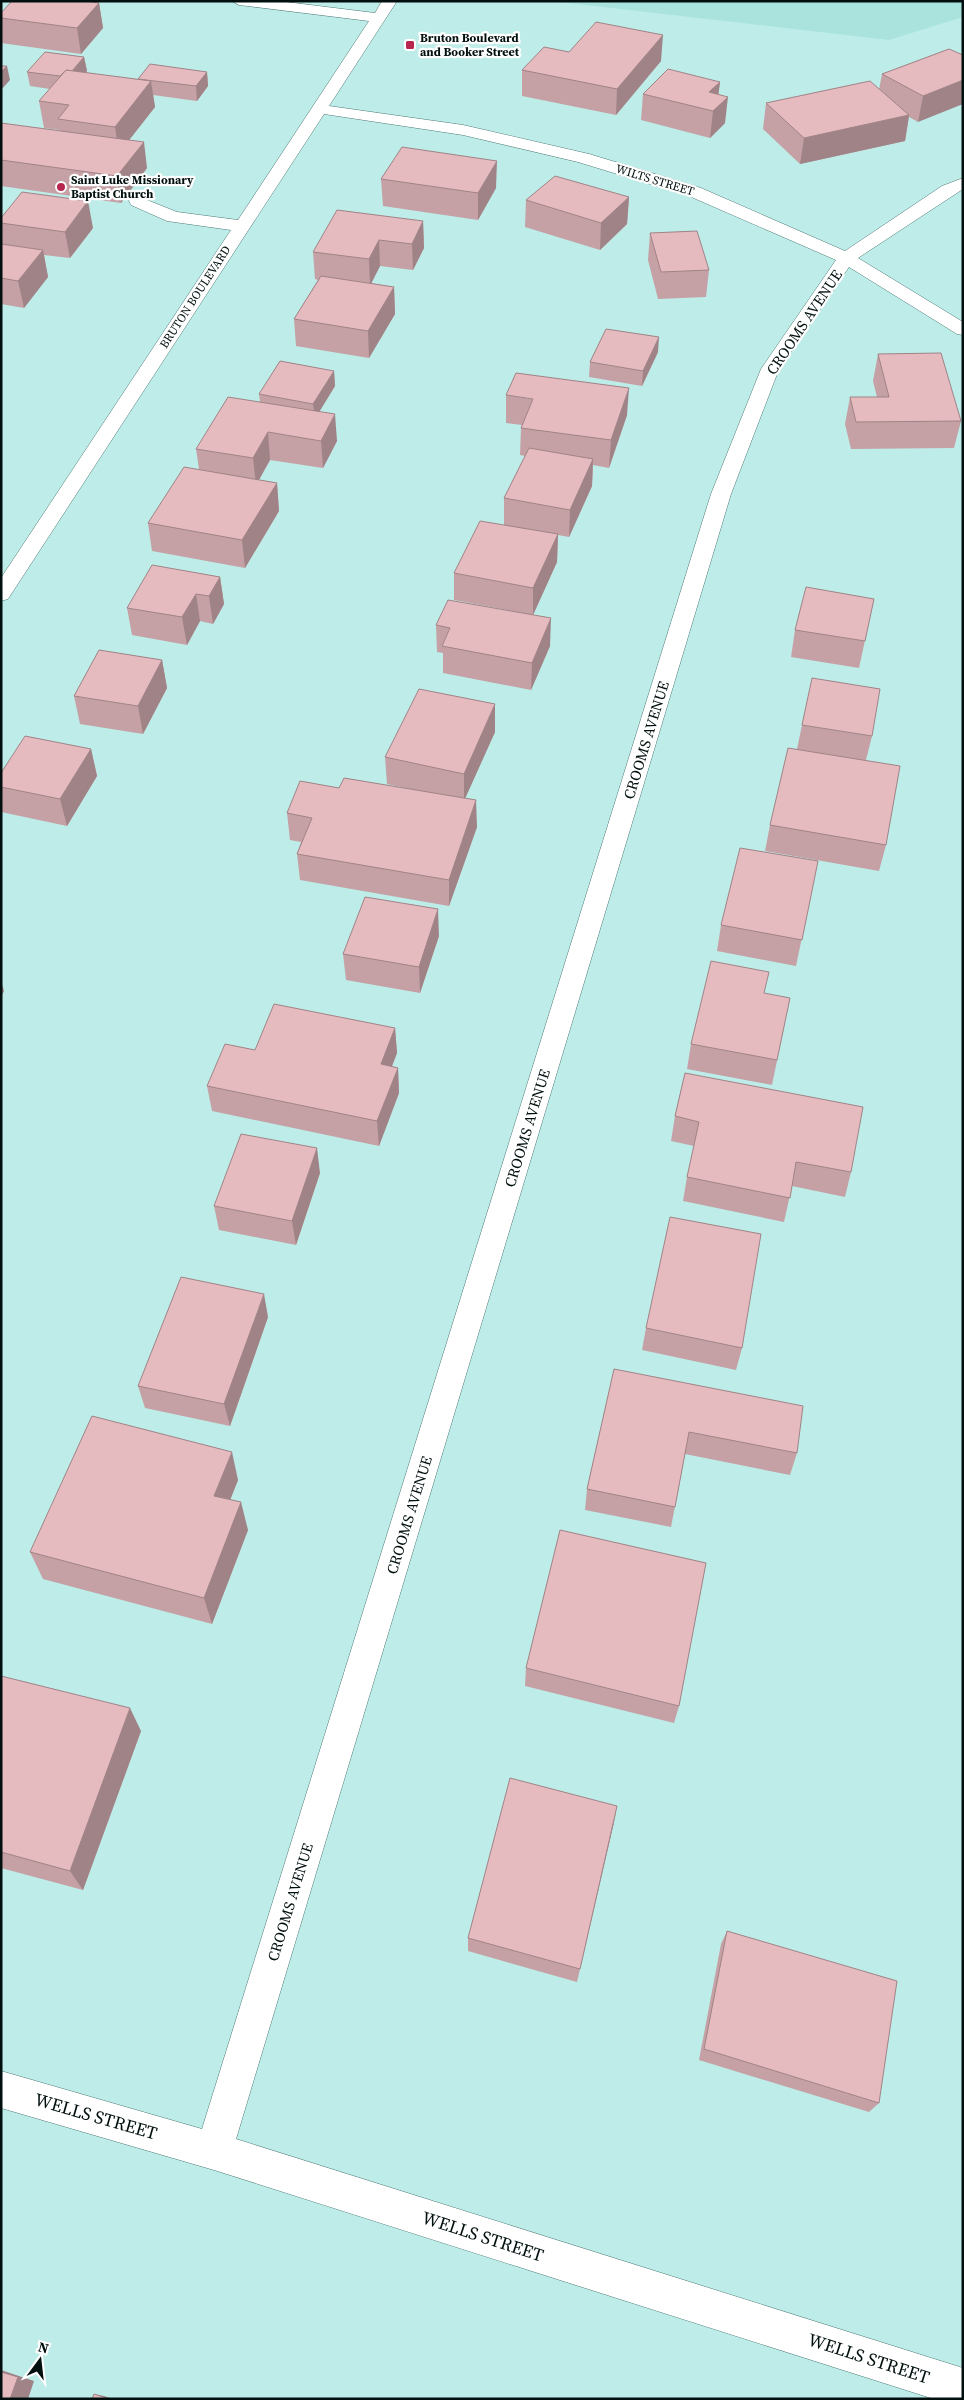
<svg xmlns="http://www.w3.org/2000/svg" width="964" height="2400" font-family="'Source Serif 4',serif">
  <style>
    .built { fill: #aae3de }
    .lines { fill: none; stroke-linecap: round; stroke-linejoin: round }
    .minor-casing { stroke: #4f7a77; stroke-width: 1 }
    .minor { fill: #fff; fill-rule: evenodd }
    .wall { fill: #c5a1a5 }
    .shaded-wall { fill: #a08386 }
    .building { fill: #e5bbc0; stroke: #a08386 }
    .poi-dot { fill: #b6264f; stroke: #fff; stroke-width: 2 }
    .labels { text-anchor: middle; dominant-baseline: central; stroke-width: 4.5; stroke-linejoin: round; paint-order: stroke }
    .far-poi-label { font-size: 12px; font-weight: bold; fill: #01100f; stroke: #fff; text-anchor: start }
    .far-street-label { font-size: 12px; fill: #01100f; stroke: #fff }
    .street-label { font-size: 15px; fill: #01100f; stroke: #fff }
    .near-street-label { font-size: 18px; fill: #01100f; stroke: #fff }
  </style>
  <rect width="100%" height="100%" fill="#beece8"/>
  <!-- built -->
  <path class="built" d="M551 1H963V17L889 40Z"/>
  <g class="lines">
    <!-- minor casing -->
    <g class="minor-casing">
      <path id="minor" d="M232 1H278L375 13 382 1H397L329 106 463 125 589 154 701 188 845 251 942 186 963 178V189L858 258 963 322V335L957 334 849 267 779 369 731 494 236 2139 963 2368V2399H934L214 2170 1 2108V2071L202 2129 711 494 761 369 836 260 689 196 578 162 463 135 324 114 8 599 1 601V578L231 230 167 221 131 205 129 201 131 197 137 196 177 212 238 220 369 21 239 5Z"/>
    </g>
    <!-- minor -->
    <use href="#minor" class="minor"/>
  </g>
  <!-- wall -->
  <g class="wall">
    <path d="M99 3 103 28 81 54 1 43V13Z"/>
    <path d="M949 49 918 122 909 117 905 141 800 164 763 129 766 103 879 90 882 74Z"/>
    <path d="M569 52 661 61 616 115 522 96V70Z"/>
    <path d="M84 57 87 71 85 73 139 80 207 72 208 86 197 101 153 95 155 107 129 140 147 168 121 203 1 186V123L60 131V130L44 128 39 101 50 89 30 86 27 72Z"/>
    <path d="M720 82 718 94 725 123 710 138 641 120 643 94Z"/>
    <path d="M381 179 496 188 478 220 383 206Z"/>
    <path d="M629 197 627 224 600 250 525 227 526 200Z"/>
    <path d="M1 218 93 228 70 258 44 255 48 277 24 308 1 304V244H2L1 239Z"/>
    <path d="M423 221 424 248 413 270 380 266 371 283 394 287 395 314 369 358 296 346 294 319 318 280 315 279 313 252Z"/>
    <path d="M650 233 709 270 706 297 658 299 648 260Z"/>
    <path d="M658 352 642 386 589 377 590 362Z"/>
    <path d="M878 354 961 421 954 448 851 449 845 424 850 397H877L873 381Z"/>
    <path d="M334 371 335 386 319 411 337 441 323 468 270 460 259 480 277 483 279 511 245 568 152 551 148 523 199 469 196 449 260 402 259 394Z"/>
    <path d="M506 395 627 415 609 468 593 465 592 486 569 537 558 535 557 562 533 615 550 646 531 690 443 673V653L437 652 436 625 512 611 454 600V573L504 525V498L525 456 520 455 521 428 522 425 506 423Z"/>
    <path d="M220 577 224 604 213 624 200 621 187 645 132 635 127 608Z"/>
    <path d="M874 599 859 668 791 657 795 630Z"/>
    <path d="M162 660 167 688 143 734 80 724 74 696Z"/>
    <path d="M802 725 872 736 866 760 886 845 879 871 765 851 770 825 797 749Z"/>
    <path d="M495 732 465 798 477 827 449 906 300 880 297 854 301 842 290 840 287 813 339 788 410 789 387 784 385 757Z"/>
    <path d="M91 749 97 776 67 826 1 812V773Z"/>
    <path d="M818 861 796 966 717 951 721 925Z"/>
    <path d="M439 936 420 993 346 980 343 954Z"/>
    <path d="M790 998 772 1085 687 1069 691 1044Z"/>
    <path d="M395 1028 397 1053 392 1066 398 1068 399 1093 379 1146 212 1111 207 1086 255 1050Z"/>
    <path d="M685 1073 851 1172 845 1197 792 1186 784 1222 683 1201 687 1177 694 1146 671 1141 675 1116Z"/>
    <path d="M320 1173 296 1245 219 1230 214 1206Z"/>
    <path d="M268 1317 230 1426 145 1408 138 1386Z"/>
    <path d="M646 1328 742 1348 736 1370 642 1350Z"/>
    <path d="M614 1369 797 1453 790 1475 685 1454 671 1527 585 1510 587 1489Z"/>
    <path d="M238 1480 230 1500 248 1530 212 1624 43 1579 30 1552Z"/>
    <path d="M526 1668 679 1706 674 1723 525 1686Z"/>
    <path d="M1 1676 141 1731 83 1890 1 1868Z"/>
    <path d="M614 1822 577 1982 468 1951V1938Z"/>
    <path d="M727 1931 879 2103 869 2112 699 2060 721 1944Z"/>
  </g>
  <!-- shaded-wall -->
  <g class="shaded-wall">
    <path d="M99 3 103 28 81 54 77 28Z"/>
    <path d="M663 35 661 61 616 115 617 89Z"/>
    <path d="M84 57 87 71 69 91 67 77Z"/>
    <path d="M7 66 10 80 1 90V72Z"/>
    <path d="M207 72 208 86 197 101 196 86Z"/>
    <path d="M963 80V104L918 122 923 96Z"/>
    <path d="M151 81 155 107 119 153 115 127Z"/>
    <path d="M720 82 717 107 728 97 725 123 710 138 713 111 709 92Z"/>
    <path d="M909 115 905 141 800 164 804 138Z"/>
    <path d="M144 142 147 168 121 203 117 176Z"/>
    <path d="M497 161 496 188 478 220V193Z"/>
    <path d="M629 197 627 224 600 250 601 223Z"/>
    <path d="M88 201 93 228 70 258 65 232Z"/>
    <path d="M423 221 424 248 413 270 412 244Z"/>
    <path d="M379 240 380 266 370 286 369 259Z"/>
    <path d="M43 250 48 277 24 308 18 281Z"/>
    <path d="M394 287 395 314 369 358 368 331Z"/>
    <path d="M659 337 658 352 642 386 643 371Z"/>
    <path d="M334 371 335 386 315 419 313 404Z"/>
    <path d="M629 388 627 415 609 468 611 440Z"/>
    <path d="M335 414 337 441 323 468 321 441Z"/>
    <path d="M268 432 270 460 256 485 253 458Z"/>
    <path d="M593 459 592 486 569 537 570 510Z"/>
    <path d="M277 483 279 511 245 568 242 540Z"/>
    <path d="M558 534 557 562 533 615V588Z"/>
    <path d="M220 577 224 604 213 624 209 596Z"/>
    <path d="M196 594 200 621 187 645 182 617Z"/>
    <path d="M551 618 550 646 531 690 532 663Z"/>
    <path d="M162 660 167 688 143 734 138 706Z"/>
    <path d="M495 704V732L464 801V774Z"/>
    <path d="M91 749 97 776 67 826 60 799Z"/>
    <path d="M476 800 477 827 449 906V880Z"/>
    <path d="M438 909 439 936 420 993 419 967Z"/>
    <path d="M1 981 4 991 1 997Z"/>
    <path d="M395 1028 397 1053 383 1089 381 1064Z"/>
    <path d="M398 1068 399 1093 379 1146 377 1121Z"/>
    <path d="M317 1148 320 1173 296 1245 292 1221Z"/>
    <path d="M264 1294 268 1317 230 1426 224 1404Z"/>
    <path d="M232 1452 238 1480 221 1523 214 1496Z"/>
    <path d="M241 1502 248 1530 212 1624 204 1598Z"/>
    <path d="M130 1708 141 1731 83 1890 70 1871Z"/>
    <path d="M617 1806 614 1822 577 1982 580 1969Z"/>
    <path d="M1 2370 34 2381 28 2399H10Z"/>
    <path d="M94 2394 104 2396 113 2399H109Z"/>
  </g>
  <!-- building -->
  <g class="building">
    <path d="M12 1H86L99 3 77 28 1 18V13Z"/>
    <path d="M596 22 663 35 617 89 522 70 544 47 569 52Z"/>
    <path d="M949 49 963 55V80L923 96 882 74Z"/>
    <path d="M45 52 84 57 72 71 66 70 60 76 27 72Z"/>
    <path d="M150 64 207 72 196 86 138 79Z"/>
    <path d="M1 66H7L1 72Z"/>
    <path d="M668 69 720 82 709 92 728 97 713 111 643 94Z"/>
    <path d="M66 70 151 81 115 127 58 119 69 105 39 101Z"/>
    <path d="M870 81 909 115 804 138 766 103Z"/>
    <path d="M1 123 144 142 117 176 1 160Z"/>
    <path d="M402 147 497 161 478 193 381 179Z"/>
    <path d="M555 176 629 197 601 223 526 200Z"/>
    <path d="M22 192 88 201 65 232 1 223V218Z"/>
    <path d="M337 210 423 221 412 244 379 240 369 259 313 252Z"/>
    <path d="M697 231 709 270 661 272 650 233Z"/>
    <path d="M1 244 43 250 18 281 1 278Z"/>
    <path d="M321 276 394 287 368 331 294 319Z"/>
    <path d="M606 329 659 337 643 371 590 362Z"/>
    <path d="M941 353 961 421 856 422 850 397H889L878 354Z"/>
    <path d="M280 361 334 371 313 404 259 394Z"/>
    <path d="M516 373 629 388 611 440 521 428 533 399 506 395Z"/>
    <path d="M228 397 335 414 321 441 268 432 253 458 196 449Z"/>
    <path d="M529 448 593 459 570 510 504 498Z"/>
    <path d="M184 467 277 483 242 540 148 523Z"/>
    <path d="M480 521 558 534 533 588 454 573Z"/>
    <path d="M152 565 220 577 209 596 196 594 182 617 127 608Z"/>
    <path d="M806 587 874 599 865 641 795 630Z"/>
    <path d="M448 600 551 618 532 663 442 646 450 628 436 625Z"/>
    <path d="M99 650 162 660 138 706 74 696Z"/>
    <path d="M812 678 880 689 872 736 802 725Z"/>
    <path d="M419 689 495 704 464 774 385 757Z"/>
    <path d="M25 736 91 749 60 799 1 787V773Z"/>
    <path d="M788 748 900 766 886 845 770 825Z"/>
    <path d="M344 778 476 800 449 880 297 854 312 818 287 813 300 781 339 788Z"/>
    <path d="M740 848 818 861 802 940 721 925Z"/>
    <path d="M365 897 438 909 419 967 343 954Z"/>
    <path d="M711 961 769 972 764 993 790 998 777 1060 691 1044Z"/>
    <path d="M274 1004 395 1028 381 1064 398 1068 377 1121 207 1086 225 1044 255 1050Z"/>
    <path d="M685 1073 863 1107 851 1172 796 1162 790 1198 687 1177 699 1122 675 1116Z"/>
    <path d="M241 1134 317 1148 292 1221 214 1206Z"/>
    <path d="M670 1217 761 1234 742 1348 646 1328Z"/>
    <path d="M181 1277 264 1294 224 1404 138 1386Z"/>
    <path d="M614 1369 803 1406 797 1453 689 1432 675 1507 587 1489Z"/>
    <path d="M92 1416 232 1452 214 1496 241 1502 204 1598 30 1552Z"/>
    <path d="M560 1530 706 1563 679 1706 526 1668Z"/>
    <path d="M1 1676 130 1708 70 1871 1 1852Z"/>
    <path d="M510 1778 617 1806 580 1969 468 1938Z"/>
    <path d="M727 1931 897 1981 879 2103 704 2049Z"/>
    <path d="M1 2372 18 2377 10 2399H1Z"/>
    <path d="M94 2394 109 2399H92Z"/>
  </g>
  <!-- markers -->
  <g class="poi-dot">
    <rect x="405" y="40" width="10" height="10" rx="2.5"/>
    <circle cx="61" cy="187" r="5"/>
  </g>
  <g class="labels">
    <!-- far-poi labels -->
    <g class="far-poi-label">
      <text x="420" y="38">Bruton Boulevard<tspan x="420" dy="14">and Booker Street</tspan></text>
      <text x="71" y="180">Saint Luke Missionary<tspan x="71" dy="14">Baptist Church</tspan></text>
    </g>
    <!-- far-street labels -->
    <g class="far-street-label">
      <text transform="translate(655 180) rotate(17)">WILTS STREET</text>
      <text transform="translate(195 297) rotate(-57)">BRUTON BOULEVARD</text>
    </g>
    <!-- street labels -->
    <g class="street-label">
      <text transform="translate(804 322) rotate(-56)">CROOMS AVENUE</text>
      <text transform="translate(646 740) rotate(-73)">CROOMS AVENUE</text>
      <text transform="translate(527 1128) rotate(-73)">CROOMS AVENUE</text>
      <text transform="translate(409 1515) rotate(-73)">CROOMS AVENUE</text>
      <text transform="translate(290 1902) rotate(-73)">CROOMS AVENUE</text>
    </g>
    <!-- near-street labels -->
    <g class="near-street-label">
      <text transform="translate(96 2116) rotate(16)">WELLS STREET</text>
      <text transform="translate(483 2236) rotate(18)">WELLS STREET</text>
      <text transform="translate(869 2358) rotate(18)">WELLS STREET</text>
    </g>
  </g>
  <!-- border -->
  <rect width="964" height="2400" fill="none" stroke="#01100f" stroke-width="5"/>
  <!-- north arrow -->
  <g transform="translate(40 2360) rotate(15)" stroke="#ffffff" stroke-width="4" paint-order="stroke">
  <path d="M0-4L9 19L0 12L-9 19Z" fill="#01100f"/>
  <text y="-8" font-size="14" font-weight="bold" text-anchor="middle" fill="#01100f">N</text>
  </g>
</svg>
